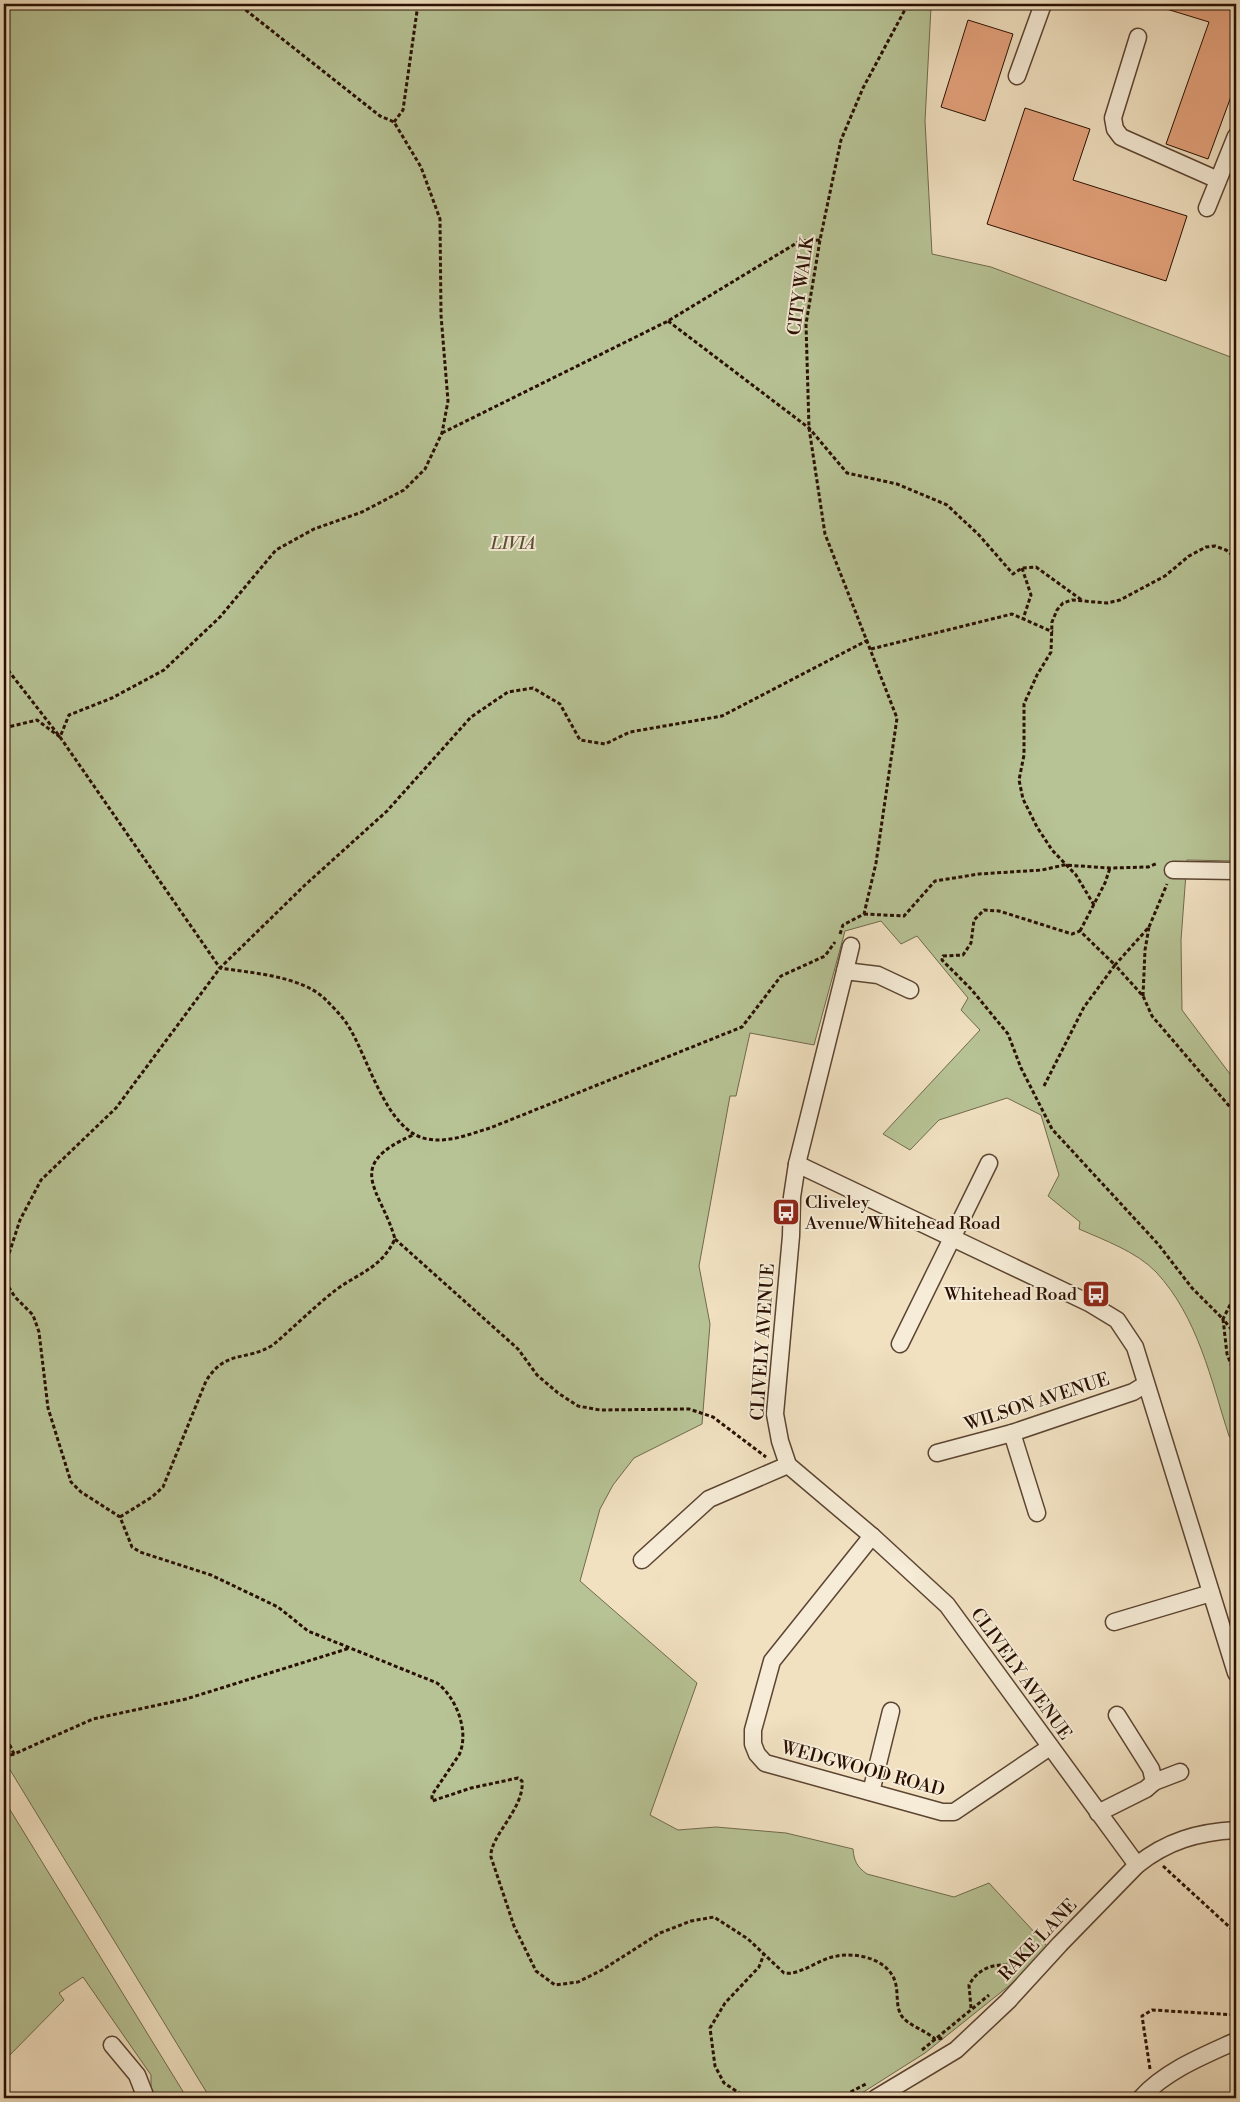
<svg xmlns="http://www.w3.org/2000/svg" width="1240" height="2102" font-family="'Libre Bodoni',serif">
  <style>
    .green { fill: #b7c395; stroke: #706a4c }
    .building { fill: #e5a37d; stroke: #2a1003 }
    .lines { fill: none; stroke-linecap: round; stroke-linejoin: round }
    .minor-casing { stroke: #5c4432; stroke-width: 19 }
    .path { stroke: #2a1003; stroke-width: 3; stroke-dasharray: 4 2.5; stroke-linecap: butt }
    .minor { stroke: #f6ecd7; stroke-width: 16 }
    .labels { text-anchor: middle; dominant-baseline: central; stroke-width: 4; stroke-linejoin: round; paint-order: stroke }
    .street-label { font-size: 18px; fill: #2a1003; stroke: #f6ecd7 }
    .park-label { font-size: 18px; font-style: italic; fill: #5b4f36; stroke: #f6ecd7 }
    .poi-label { font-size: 18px; fill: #2a1003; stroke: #f6ecd7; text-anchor: start }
  </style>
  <rect width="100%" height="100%" fill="#f1e1c1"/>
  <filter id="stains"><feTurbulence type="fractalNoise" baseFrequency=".004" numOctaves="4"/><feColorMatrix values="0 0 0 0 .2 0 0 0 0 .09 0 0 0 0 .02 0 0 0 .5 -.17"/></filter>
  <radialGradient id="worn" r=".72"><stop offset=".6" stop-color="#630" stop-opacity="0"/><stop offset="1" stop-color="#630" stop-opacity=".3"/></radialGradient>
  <!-- green -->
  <g class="green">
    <path d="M4 4H920L931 7 925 121 932 254 991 267 1236 359V861L1187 860 1181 940 1182 1010 1236 1082V1445L1229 1436C1211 1380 1198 1317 1156 1272 1137 1252 1104 1240 1079 1229L1080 1222 1048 1196 1059 1175 1041 1115 1007 1098 939 1120 910 1150 883 1134 980 1030 961 1010 968 998 917 936 901 944 881 921 845 931 814 1045 750 1033 736 1096H730L699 1266 710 1324 702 1424 634 1458 613 1485 600 1509 580 1581 697 1683 650 1815 678 1830 716 1827 786 1833 853 1849C854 1861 857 1867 867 1874L954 1897 989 1883 1048 1947 1015 1981 925 2053 854 2098H210L4 1760Z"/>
    <path d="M4 1800 187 2098H151V2075L83 1977 59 1993 64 2000 4 2061Z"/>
  </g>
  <!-- building -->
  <g class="building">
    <path d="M1160 4H1236V83L1208 159 1166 144 1209 22 1160 7Z"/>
    <path d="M968 20 1013 34 985 121 941 107Z"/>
    <path d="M1025 108 1090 129 1073 180 1187 216 1166 281 987 224Z"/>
  </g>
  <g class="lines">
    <!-- minor casing -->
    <g class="minor-casing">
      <g id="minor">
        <path d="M1138 37 1113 118 1115 129 1121 137 1218 180"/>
        <path d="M1017 76 1043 4"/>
        <path d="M1207 208 1236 136"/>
        <path d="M1173 870 1236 871"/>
        <path d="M845 971 851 946"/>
        <path d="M910 990 878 975 845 971 797 1164 792 1197 791 1236 775 1414 780 1441 788 1465 872 1536 947 1605 1137 1865"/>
        <path d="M797 1164 1089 1303 1117 1320 1135 1347 1236 1673"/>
        <path d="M900 1344 989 1163"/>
        <path d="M1012 1433 1037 1513"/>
        <path d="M937 1453 1012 1433 1133 1392 1146 1384"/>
        <path d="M872 1536 772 1661 753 1730V1744L757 1754 765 1763 942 1812H954L1050 1747"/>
        <path d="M642 1560 709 1499 788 1465"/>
        <path d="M1114 1622 1211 1593"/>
        <path d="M1154 1782 1180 1772"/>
        <path d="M871 1792 891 1711"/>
        <path d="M1098 1813 1146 1789 1154 1782 1151 1769 1117 1715"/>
        <path d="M112 2045 137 2075 146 2098"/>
        <path d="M876 2098 956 2050 1008 2001 1060 1944 1137 1865C1167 1841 1198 1832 1236 1830"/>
        <path d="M1141 2098C1165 2071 1203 2056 1236 2041"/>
      </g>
    </g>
    <!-- path -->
    <g class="path">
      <path d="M394 122 403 110 418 4"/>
      <path d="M668 321 809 428 847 473 897 484 947 505 979 535 1013 574 1022 568 1036 567 1083 601"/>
      <path d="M442 433 668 321 800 241 820 240"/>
      <path d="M1022 568 1031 595 1023 619"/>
      <path d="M868 640 722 716 630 732 605 744 580 740 560 704 533 688 508 692 471 717 387 811 305 885 220 968 116 1108 41 1180 20 1220 5 1266 6 1283 15 1297 33 1315 39 1332 48 1408 71 1482 81 1492 120 1517 132 1547 140 1552 211 1575 278 1607 308 1631 437 1683C456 1697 470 1732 459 1755L432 1795V1801L471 1788 518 1778 522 1781C525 1808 489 1837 491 1857L514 1926 536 1971 555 1985 578 1982 602 1970 660 1933 691 1921 714 1917 748 1939 784 1973C800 1976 820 1958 837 1956 859 1952 891 1960 896 1985 898 1995 896 2006 901 2015 907 2025 925 2030 935 2039L944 2038"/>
      <path d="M871 649 1012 614 1053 632"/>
      <path d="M4 665 60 737 220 968C252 973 300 976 324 998 332 1006 341 1015 347 1024 368 1055 385 1131 427 1139 449 1143 470 1134 490 1128L742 1027 781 976 825 956 835 942"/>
      <path d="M4 728 37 720 60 737 69 715 112 698 164 670 220 617 276 550 314 529 362 512 404 490 425 469 442 433 448 401 441 315 440 219 421 167 394 122 380 116 238 4"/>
      <path d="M1094 905 1076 875 1052 850 1037 827 1023 799 1019 780 1024 755V704L1037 675 1051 652 1052 622 1057 610 1063 603 1072 600 1107 603 1120 600 1165 576 1189 556 1206 547 1215 546 1226 550 1236 558"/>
      <path d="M864 914 904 916 935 881 979 874 1042 870 1064 865 1110 868 1148 867 1158 863"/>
      <path d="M1149 927 1167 884"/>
      <path d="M1080 931 1105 883 1110 868"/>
      <path d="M840 934 843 925 864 914 876 863 897 718 825 534 809 428 806 324 820 240 841 140 863 88 908 4"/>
      <path d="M1143 996 1145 950 1149 927 1115 965 1143 996 1152 1016 1236 1114"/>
      <path d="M1044 1086 1084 1007 1115 965 1080 931 1072 934 999 911 984 910 974 920 971 943 963 955 943 956 942 960 971 989 1008 1034 1021 1068 1052 1129 1158 1244 1192 1288 1223 1319 1227 1354 1236 1377"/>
      <path d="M395 1239 518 1349 537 1375 558 1393 578 1406 600 1410 689 1409 713 1417 766 1457"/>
      <path d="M1236 1293 1223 1319 1236 1335"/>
      <path d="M120 1517 152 1497 163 1487 206 1381C226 1349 245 1362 273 1345 294 1327 315 1306 337 1289 361 1272 381 1268 395 1239 381 1189 342 1166 413 1135"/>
      <path d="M4 1733 14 1754 93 1719 186 1699 350 1648"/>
      <path d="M4 1757 14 1754"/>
      <path d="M1163 1866 1236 1933"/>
      <path d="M971 2008 969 1985C980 1965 998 1963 1019 1966"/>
      <path d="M922 2050 989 1995"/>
      <path d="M1150 2069 1142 2016 1152 2010 1236 2015"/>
      <path d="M747 2098 724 2083 715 2066 710 2028 725 2003 759 1967 764 1954"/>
      <path d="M839 2098 866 2084"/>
    </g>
    <!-- minor -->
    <use href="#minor" class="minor"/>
  </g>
  <!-- icons -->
  <defs>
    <g id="bus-square" transform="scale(1.4375)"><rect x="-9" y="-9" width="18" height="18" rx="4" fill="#8f2418" stroke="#f6ecd7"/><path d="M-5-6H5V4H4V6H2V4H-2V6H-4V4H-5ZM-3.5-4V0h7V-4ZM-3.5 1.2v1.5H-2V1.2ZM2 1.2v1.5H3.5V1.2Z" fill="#fff"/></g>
  </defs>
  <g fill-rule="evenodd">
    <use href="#bus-square" x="786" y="1212"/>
    <use href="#bus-square" x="1096" y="1294"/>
  </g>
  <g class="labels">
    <!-- street labels -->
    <g class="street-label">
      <text transform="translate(801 286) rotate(-82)">CITY WALK</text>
      <text transform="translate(763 1342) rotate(-86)">CLIVELY AVENUE</text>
      <text transform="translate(1037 1402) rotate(-18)">WILSON AVENUE</text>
      <text transform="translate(1021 1674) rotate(54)">CLIVELY AVENUE</text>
      <text transform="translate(863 1769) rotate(15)">WEDGWOOD ROAD</text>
      <text transform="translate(1038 1940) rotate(-47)">RAKE LANE</text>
    </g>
    <!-- park labels -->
    <g class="park-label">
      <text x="513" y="543">LIVIA</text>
    </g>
    <!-- poi labels -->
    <g class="poi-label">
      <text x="805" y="1202">Cliveley<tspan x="805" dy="21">Avenue/Whitehead Road</tspan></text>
      <text x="1077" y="1294" text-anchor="end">Whitehead Road</text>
    </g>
  </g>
  <!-- margin -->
  <rect width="1240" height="2102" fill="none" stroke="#f1e1c1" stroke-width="20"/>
  <rect x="5" y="5" width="1230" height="2092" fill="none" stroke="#2a1003" stroke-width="2.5"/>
  <rect x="10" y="10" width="1220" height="2082" fill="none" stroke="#2a1003"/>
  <rect width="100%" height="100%" filter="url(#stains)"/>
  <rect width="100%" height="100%" fill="url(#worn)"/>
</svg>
